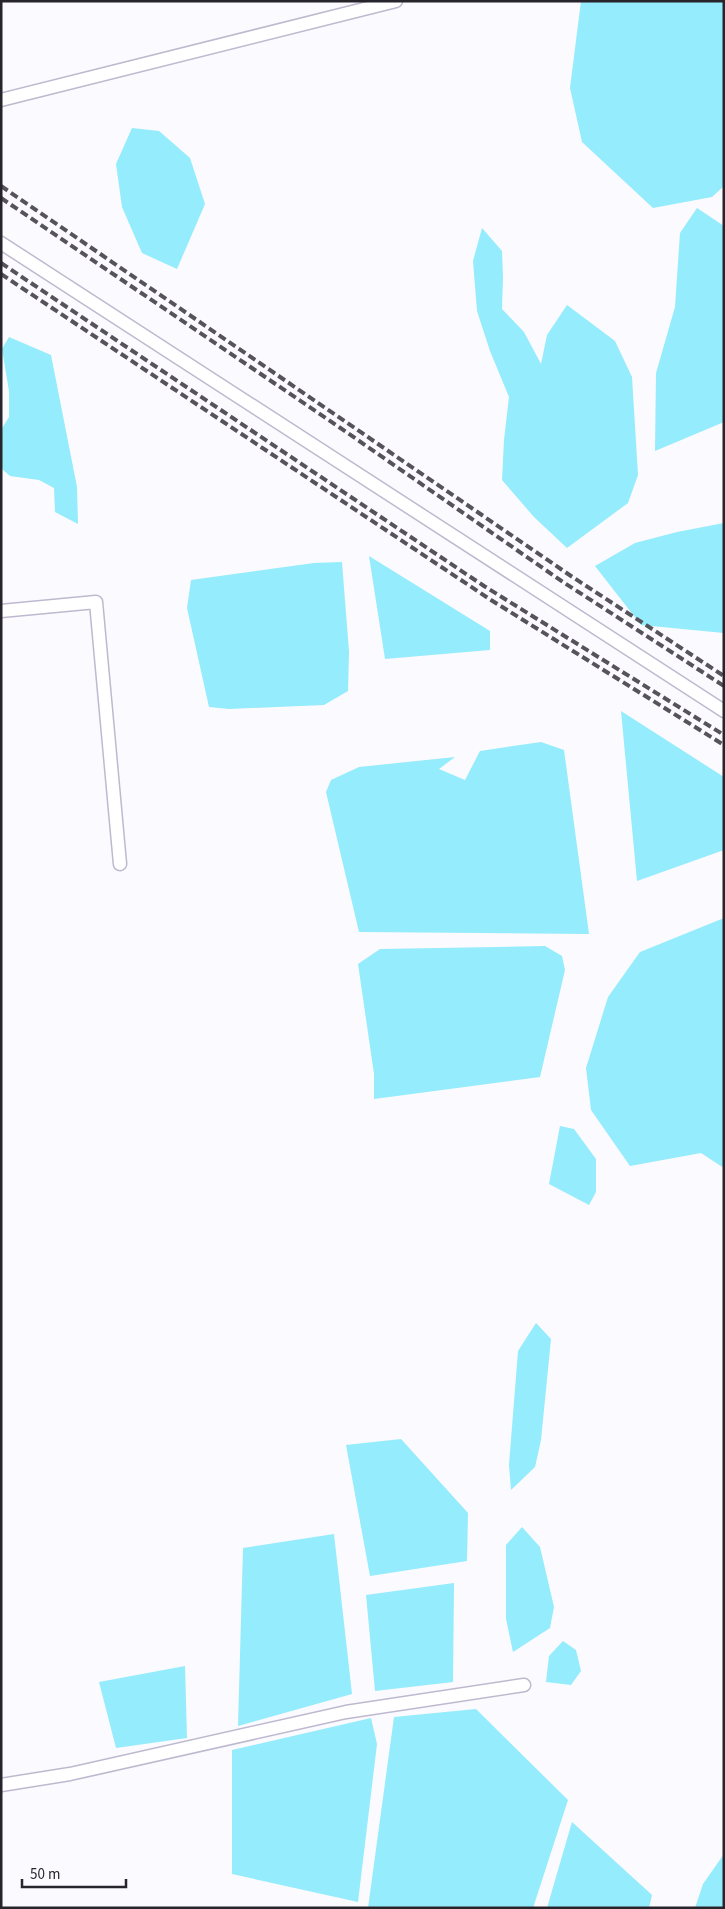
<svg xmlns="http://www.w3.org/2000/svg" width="725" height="1909" font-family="'Source Sans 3',sans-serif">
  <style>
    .water { fill: #94ecfc }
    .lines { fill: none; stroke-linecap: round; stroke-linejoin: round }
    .minor-casing { stroke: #bfb9cf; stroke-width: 15 }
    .minor { stroke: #fff; stroke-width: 12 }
    .rail { stroke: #56535a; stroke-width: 4; stroke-dasharray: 8 4; stroke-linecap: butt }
  </style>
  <rect width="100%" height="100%" fill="#fbfaff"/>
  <!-- water -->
  <g class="water">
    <path d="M581 1H724V186L712 197 653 208 582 142 570 88Z"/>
    <path d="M132 128 159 131 190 158 205 204 177 269 142 253 122 207 116 164Z"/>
    <path d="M697 208 724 226V422L655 451 656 373 675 307 680 233Z"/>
    <path d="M482 228 502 251 503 277 502 309 524 332 541 364 547 335 567 305 615 341 632 377 638 475 628 503 567 548 534 517 502 480 504 440 509 397 490 351 477 311 473 261Z"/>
    <path d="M9 337 51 355 77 487 78 524 55 512 54 488 39 480 10 476 1 468V430L9 417V391L2 349Z"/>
    <path d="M724 523V633L641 625 595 566 635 543 677 532Z"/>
    <path d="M369 556 490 631V650L385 659Z"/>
    <path d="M342 562 349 652 348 691 324 705 229 709 209 707 187 608 191 580 314 563Z"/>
    <path d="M621 711 724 777V850L637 881Z"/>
    <path d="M541 742 564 750 589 934 359 932 326 792 331 780 359 767 455 757 439 769 465 780 480 751Z"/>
    <path d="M724 918V1168L701 1153 630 1166 591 1110 586 1068 608 997 640 952Z"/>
    <path d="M545 946 562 956 565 970 540 1077 374 1099V1074L358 964 380 949Z"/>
    <path d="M560 1126 574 1129 596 1159V1192L589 1205 549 1184Z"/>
    <path d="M536 1323 551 1339 541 1440 535 1467 511 1490 509 1465 518 1351Z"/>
    <path d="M401 1439 468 1513 467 1561 370 1576 346 1445Z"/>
    <path d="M522 1527 540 1547 554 1607 550 1628 513 1652 506 1619V1545Z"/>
    <path d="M334 1534 352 1694 238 1726 243 1548Z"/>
    <path d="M454 1583 453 1682 375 1691 366 1595Z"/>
    <path d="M563 1641 576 1650 581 1671 571 1685 546 1682 549 1656Z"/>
    <path d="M185 1666 187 1738 116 1748 99 1682Z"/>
    <path d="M476 1709 568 1800 533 1908H368L394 1717Z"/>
    <path d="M371 1718 377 1744 358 1902 232 1874V1750Z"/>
    <path d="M572 1822 652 1895 649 1908H547Z"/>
    <path d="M724 1854V1908H695L703 1884Z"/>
  </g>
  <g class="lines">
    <!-- minor casing -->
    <g class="minor-casing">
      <g id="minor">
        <path d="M1 100 396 1"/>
        <path d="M1 243 724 711"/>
        <path d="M1 611 96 602 120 864"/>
        <path d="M1 1785 70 1774 346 1712 524 1685"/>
      </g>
    </g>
    <!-- minor -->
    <use href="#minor" class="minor"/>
    <!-- rail -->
    <g class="rail">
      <path d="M1 186 571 576 724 676"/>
      <path d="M1 198 339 427 563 582 724 686"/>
      <path d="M1 263 484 586 724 735"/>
      <path d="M1 274 491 600 724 745"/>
    </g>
  </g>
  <!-- border -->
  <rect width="725" height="1909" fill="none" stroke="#27242c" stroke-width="5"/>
  <!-- scale -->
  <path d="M22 1879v8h104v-8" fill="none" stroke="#27242c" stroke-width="2.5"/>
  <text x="30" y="1879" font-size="15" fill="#27242c" stroke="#fbfaff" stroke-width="4" paint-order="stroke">50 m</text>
</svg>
